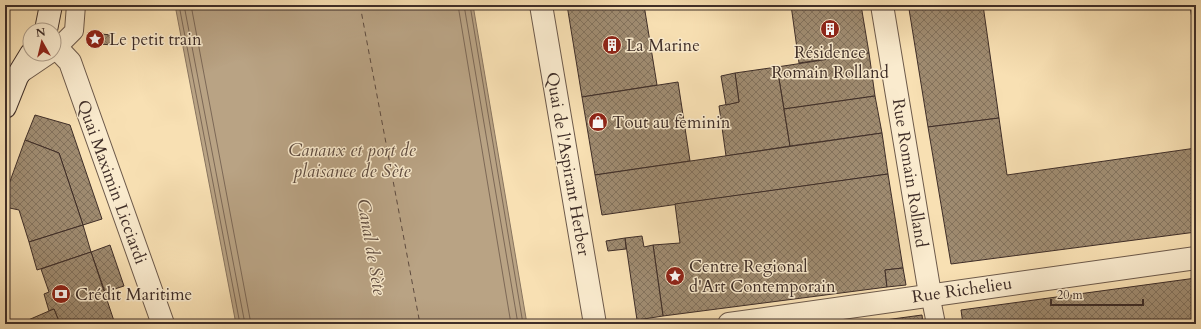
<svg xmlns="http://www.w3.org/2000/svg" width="1201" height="329" font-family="Cardo,serif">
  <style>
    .water { fill: #b9a384; stroke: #88745f }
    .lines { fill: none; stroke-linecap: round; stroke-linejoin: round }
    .shore { stroke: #7c6856; stroke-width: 1 }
    .ferry { stroke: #5e4b3f; stroke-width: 1; stroke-dasharray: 5 4; stroke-linecap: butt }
    .building { fill: url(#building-cross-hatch); stroke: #3f2e28 }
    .lane-casing { stroke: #6d5a4b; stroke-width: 20 }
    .street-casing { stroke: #6d5a4b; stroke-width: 24 }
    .secondary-casing { stroke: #3f2e28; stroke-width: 24 }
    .lane { stroke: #faebce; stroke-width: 18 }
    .street { stroke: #faebce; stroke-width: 22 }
    .secondary { stroke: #faebce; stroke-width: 22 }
    .labels { text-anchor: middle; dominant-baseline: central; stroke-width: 3; stroke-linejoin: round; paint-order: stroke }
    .poi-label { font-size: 17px; fill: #3f2e28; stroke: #faebce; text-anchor: start }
    .street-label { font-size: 17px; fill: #3f2e28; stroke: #faebce }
    .water-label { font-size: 18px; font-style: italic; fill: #5e4b3f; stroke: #faebce }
  </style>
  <defs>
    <pattern id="building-cross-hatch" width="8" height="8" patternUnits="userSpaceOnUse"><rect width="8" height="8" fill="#9f8b70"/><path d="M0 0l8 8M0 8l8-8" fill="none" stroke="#83725c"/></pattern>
  </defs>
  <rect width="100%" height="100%" fill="#f8e0b3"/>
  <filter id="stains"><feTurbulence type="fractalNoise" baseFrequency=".005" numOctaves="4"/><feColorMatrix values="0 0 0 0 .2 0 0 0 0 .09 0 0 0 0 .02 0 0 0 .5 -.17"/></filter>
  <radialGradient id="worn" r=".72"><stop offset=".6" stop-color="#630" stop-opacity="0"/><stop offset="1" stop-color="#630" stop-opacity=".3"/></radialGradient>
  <!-- water -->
  <path class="water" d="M175 5H473L527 324H236Z"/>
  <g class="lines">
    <!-- shore -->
    <g class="shore">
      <path d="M179 5 240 324"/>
      <path d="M184 5 245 324"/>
      <path d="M191 5 251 324"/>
      <path d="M458 5 511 324"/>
      <path d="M464 5 518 324"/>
      <path d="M470 5 523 324"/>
    </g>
    <!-- ferry -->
    <path class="ferry" d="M360 5 420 324"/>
  </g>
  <!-- building -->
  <g class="building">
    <path d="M5 5H9L8 26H5Z"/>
    <path d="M567 5H644L657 85 582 97Z"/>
    <path d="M791 5H861L869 53 799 63Z"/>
    <path d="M908 5H939L909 9Z"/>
    <path d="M939 5H983L999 118 928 127 909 9Z"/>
    <path d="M1190 5H1196V47Z"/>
    <path d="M90 33 112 35V45L89 43Z"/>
    <path d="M869 53 875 96 784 109 777 67Z"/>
    <path d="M777 67 790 146 726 156 719 106 739 102 735 73Z"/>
    <path d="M735 73 739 102 726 105 721 76Z"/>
    <path d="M678 82 690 161 595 175 582 97Z"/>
    <path d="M875 96 882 133 790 146 784 109Z"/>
    <path d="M35 115 70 125 102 219 83 225 59 153 25 140Z"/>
    <path d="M999 118 1007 175 1196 148V232L951 264 928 127Z"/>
    <path d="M882 133 888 174 602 215 595 175Z"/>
    <path d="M25 140 59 153 83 225 29 242 19 210 5 207V195Z"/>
    <path d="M888 174 903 268 885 270 887 287 663 316 653 245 680 243 675 204Z"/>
    <path d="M83 225 91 252 37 270 29 242Z"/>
    <path d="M642 236 644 247 653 245 663 316 637 320 625 238Z"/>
    <path d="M625 238 626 249 608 251 606 241Z"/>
    <path d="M110 245 124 286 105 292 91 252Z"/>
    <path d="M91 252 115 324H60L54 309 49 311 44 294 49 292 41 269Z"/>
    <path d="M903 268 906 285 887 287 885 270Z"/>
    <path d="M1196 278V320L1169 324H963L961 310Z"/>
    <path d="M54 309 60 324H19L49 311Z"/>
    <path d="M922 315 923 324H886L885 320Z"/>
  </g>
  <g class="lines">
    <!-- lane casing -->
    <g class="lane-casing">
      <g id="lane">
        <path d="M54 51 74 31 76 5"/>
        <path d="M19 75 50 54"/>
        <path d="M930 294 936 324"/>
      </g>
    </g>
    <!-- street casing -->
    <g class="street-casing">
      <g id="street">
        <path d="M541 5 595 324"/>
        <path d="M882 5 930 294"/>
        <path d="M54 45 70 62 163 324"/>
        <path d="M729 324 1196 258"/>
      </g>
    </g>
    <!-- secondary casing -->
    <g class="secondary-casing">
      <g id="secondary">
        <path d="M46 30 51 5"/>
        <path d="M5 107 17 77 31 54"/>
      </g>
    </g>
    <!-- lane -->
    <use href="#lane" class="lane"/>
    <!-- street -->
    <use href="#street" class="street"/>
    <!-- secondary -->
    <use href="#secondary" class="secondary"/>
  </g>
  <!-- icons -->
  <defs>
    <g id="building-disc" transform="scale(1)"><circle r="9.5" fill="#8f2418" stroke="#faebce"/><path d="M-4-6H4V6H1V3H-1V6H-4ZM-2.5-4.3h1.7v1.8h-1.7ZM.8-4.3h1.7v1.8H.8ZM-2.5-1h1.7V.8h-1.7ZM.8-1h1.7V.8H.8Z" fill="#fff"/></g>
    <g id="sight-disc" transform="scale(1)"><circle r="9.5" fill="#8f2418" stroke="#faebce"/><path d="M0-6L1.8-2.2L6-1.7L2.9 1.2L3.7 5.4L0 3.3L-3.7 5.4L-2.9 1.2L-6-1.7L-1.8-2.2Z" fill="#fff"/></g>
    <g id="shop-disc" transform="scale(1)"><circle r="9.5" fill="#8f2418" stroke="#faebce"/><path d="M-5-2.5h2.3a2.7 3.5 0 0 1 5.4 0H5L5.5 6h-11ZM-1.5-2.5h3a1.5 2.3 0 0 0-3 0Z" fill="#fff"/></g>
    <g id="bank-disc" transform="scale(1)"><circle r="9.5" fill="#8f2418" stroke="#faebce"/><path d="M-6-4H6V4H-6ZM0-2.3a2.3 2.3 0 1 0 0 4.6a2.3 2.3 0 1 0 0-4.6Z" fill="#fff"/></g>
  </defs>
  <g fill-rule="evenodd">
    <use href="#building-disc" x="830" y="29"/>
    <use href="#sight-disc" x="95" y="39"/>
    <use href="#building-disc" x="612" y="45"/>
    <use href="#shop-disc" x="598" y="122"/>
    <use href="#sight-disc" x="675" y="276"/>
    <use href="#bank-disc" x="61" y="294"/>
  </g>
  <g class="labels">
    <!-- poi labels -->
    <g class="poi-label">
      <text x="109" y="39">Le petit train</text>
      <text x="626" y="45">La Marine</text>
      <text x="830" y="52" text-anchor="middle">Résidence<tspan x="830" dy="20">Romain Rolland</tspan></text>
      <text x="612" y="122">Tout au feminin</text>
      <text x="689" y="266">Centre Regional<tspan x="689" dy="20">d'Art Contemporain</tspan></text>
      <text x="75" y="294">Crédit Maritime</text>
    </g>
    <!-- street labels -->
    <g class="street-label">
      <text transform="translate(568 164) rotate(80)">Quai de l'Aspirant Herber</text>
      <text transform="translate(910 173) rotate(81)">Rue Romain Rolland</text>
      <text transform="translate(112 182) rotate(70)">Quai Maximin Licciardi</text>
      <text transform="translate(962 290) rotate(-8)">Rue Richelieu</text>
    </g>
    <!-- water labels -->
    <g class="water-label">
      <text x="352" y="150">Canaux et port de<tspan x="352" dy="21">plaisance de Sète</tspan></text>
      <text transform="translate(371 247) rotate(80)">Canal de Sète</text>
    </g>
  </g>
  <!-- margin -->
  <rect width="1201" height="329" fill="none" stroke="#f8e0b3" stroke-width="20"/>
  <rect x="6" y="6" width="1189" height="317" fill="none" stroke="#3f2e28" stroke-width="2"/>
  <rect x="10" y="10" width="1181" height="309" fill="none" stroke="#3f2e28"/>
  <!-- north arrow -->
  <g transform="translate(42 42) rotate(352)"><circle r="19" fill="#faebce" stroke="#af9f8c"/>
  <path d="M0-3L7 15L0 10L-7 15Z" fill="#8f2418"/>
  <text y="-6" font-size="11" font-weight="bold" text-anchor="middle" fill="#3f2e28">N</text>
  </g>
  <!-- scale -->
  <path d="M1051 299v6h92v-6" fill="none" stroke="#3f2e28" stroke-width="2"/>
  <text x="1057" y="299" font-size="12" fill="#3f2e28" stroke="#faebce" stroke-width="3" paint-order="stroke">20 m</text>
  <rect width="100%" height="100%" filter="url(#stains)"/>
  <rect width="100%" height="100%" fill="url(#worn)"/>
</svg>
